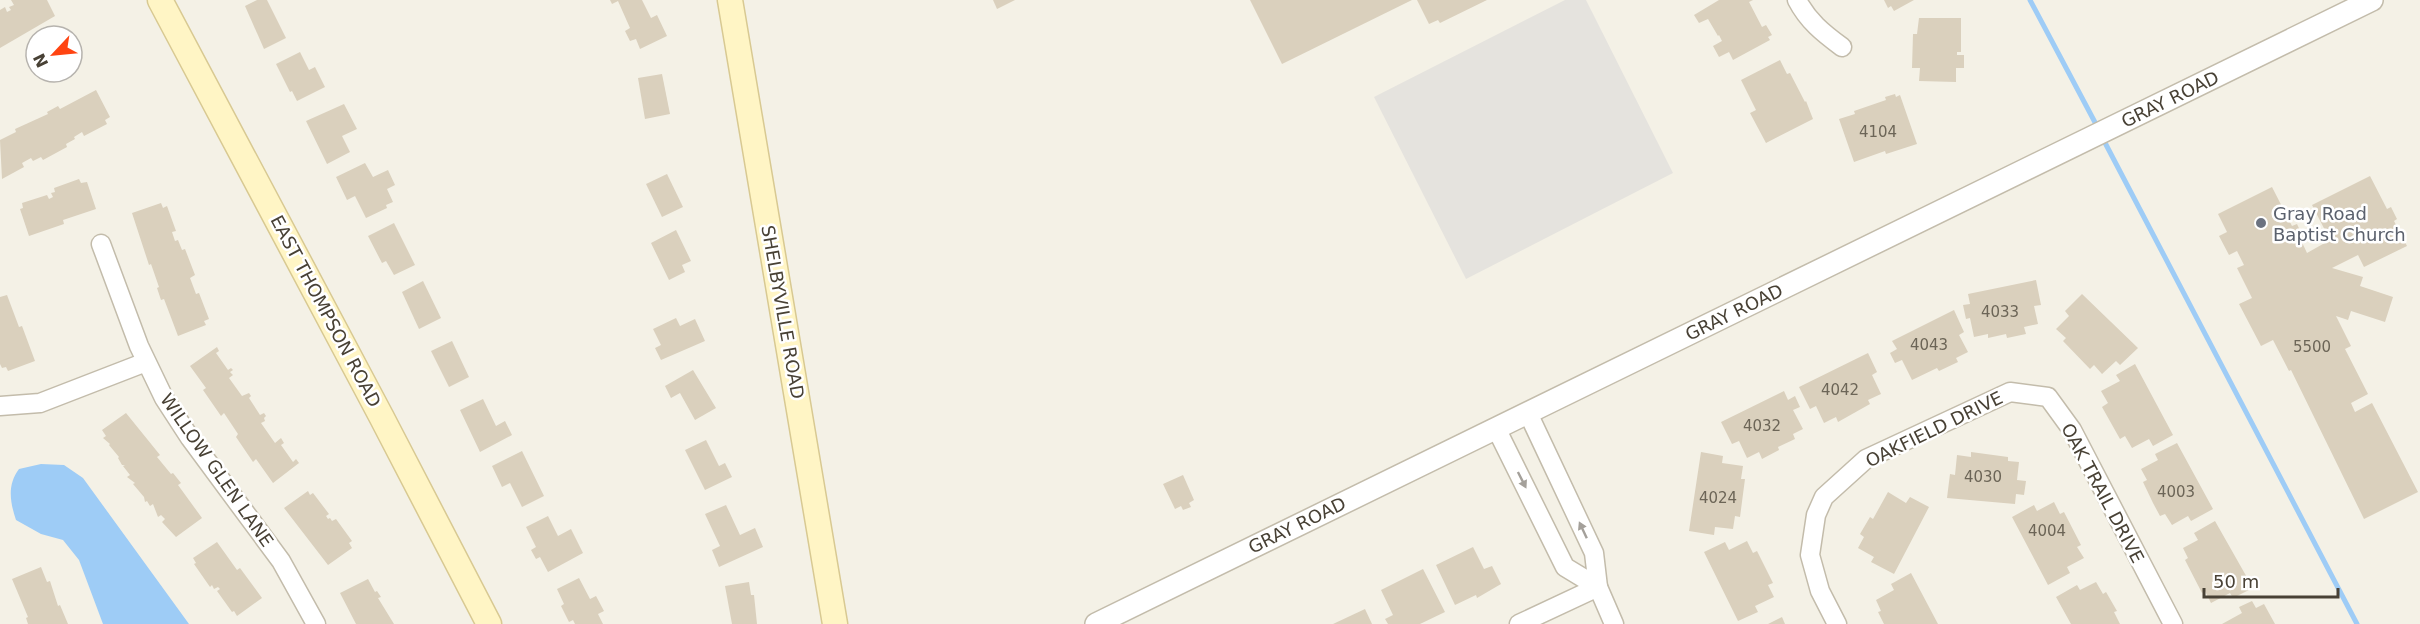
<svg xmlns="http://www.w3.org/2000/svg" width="2420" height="624" font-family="'DejaVu Sans',sans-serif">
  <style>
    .parking { fill: #e5e3de }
    .water { fill: #9eccf6 }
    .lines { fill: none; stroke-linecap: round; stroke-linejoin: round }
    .stream { stroke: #9eccf6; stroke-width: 5 }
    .building { fill: #dad0bd }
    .minor-casing { stroke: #c3bcab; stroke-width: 21 }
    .tertiary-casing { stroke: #c3bcab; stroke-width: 24 }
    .secondary-casing { stroke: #d8c992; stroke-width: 27 }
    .minor { stroke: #fff; stroke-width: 18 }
    .tertiary { stroke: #fff; stroke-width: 21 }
    .secondary { stroke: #fff5c5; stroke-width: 24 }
    .oneway { fill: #a4a09a }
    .worship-dot { fill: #6b7280; stroke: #fff; stroke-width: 2 }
    .labels { text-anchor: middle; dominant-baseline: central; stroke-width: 5; stroke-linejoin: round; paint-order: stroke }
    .number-label { font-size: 15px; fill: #6c6557 }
    .street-label { font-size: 18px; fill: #484135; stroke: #fff }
    .worship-label { font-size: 18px; fill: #5b616d; stroke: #fff; text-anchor: start }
  </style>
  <rect width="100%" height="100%" fill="#f4f1e6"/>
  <!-- parking -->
  <path class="parking" d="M1565 0H1586L1673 173 1466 279 1374 97Z"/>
  <!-- water -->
  <path class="water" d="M41 464 64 465 83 478 189 624H103L79 560 63 540 41 534 16 520C10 502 7 485 19 469Z"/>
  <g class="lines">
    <!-- stream -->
    <g class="stream">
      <path d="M2030 0 2098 128"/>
      <path d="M2102 137 2357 624"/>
    </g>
  </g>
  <!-- building -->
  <g class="building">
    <path d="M11 0H47L55 16 0 48V10L5 7 7 12 11 10 9 7 14 5Z"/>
    <path d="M257 0H267L286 38 264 49 245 6Z"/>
    <path d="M610 0H642L651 18 657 15 667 36 640 49 636 39 630 41 625 31 630 28 618 1 612 4Z"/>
    <path d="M993 0H1015L997 9Z"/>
    <path d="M1250 0H1412L1282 64Z"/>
    <path d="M1417 0H1487L1440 23 1438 20 1429 24Z"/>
    <path d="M1719 0H1753L1749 2 1762 27 1766 25 1772 35 1768 37 1770 40 1733 60 1729 52 1719 57 1713 46 1722 41 1719 35 1718 36 1708 19 1699 23 1694 15Z"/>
    <path d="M1884 0H1914L1894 11 1891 6 1888 8Z"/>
    <path d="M1919 18H1961V52H1957V55H1964V68H1956V82L1919 81 1920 68H1912L1913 34H1917Z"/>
    <path d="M300 52 309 70 315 67 325 87 297 101 292 91 290 92 276 64Z"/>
    <path d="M1780 60 1787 74 1790 73 1805 102 1806 101 1813 119 1766 143 1750 113 1756 110 1741 80Z"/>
    <path d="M662 74 670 114 645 119 638 78Z"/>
    <path d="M96 90 110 117 105 120 107 124 84 136 82 132 74 137 75 139 66 144 67 147 43 160 41 157 33 161 31 158 22 163 24 167 2 179 0 140 16 132 15 129 48 114 47 112 58 106 60 109Z"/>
    <path d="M1895 94 1896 97 1900 95 1917 144 1886 154 1885 151 1854 162 1839 119 1855 114 1854 111 1886 100 1885 97Z"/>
    <path d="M344 104 357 129 342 136 350 152 327 164 306 121Z"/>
    <path d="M365 163 373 177 388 170 395 185 387 189 393 202 386 205 387 208 366 218 355 196 347 200 336 177Z"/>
    <path d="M667 174 683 207 662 217 646 184Z"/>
    <path d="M2370 176 2387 209 2391 207 2397 219 2394 221 2407 246 2364 267 2358 255 2332 268 2363 277 2360 286 2393 297 2385 322 2351 311 2348 320 2336 316 2351 346 2345 349 2368 394 2351 403 2355 412 2372 403 2418 492 2364 519 2291 370 2289 371 2273 340 2261 346 2239 304 2252 298 2237 268 2244 265 2237 251 2229 255 2219 236 2227 232 2218 214 2272 187 2292 226 2297 224 2303 237 2300 238 2307 253 2330 240 2312 205Z"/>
    <path d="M79 179 81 183 87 182 96 209 63 220 64 224 29 236 20 209 23 208 22 203 47 195 49 199 53 197 51 193 55 192 54 188Z"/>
    <path d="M161 203 163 208 167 206 176 231 172 232 175 241 178 240 182 250 185 249 195 275 190 278 196 294 199 293 209 319 204 321 206 325 178 336 164 299 161 300 157 288 159 287 151 264 149 265 132 213Z"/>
    <path d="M394 223 415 265 394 275 386 261 382 263 368 236Z"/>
    <path d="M676 230 691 261 682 265 685 272 669 280 651 243Z"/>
    <path d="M2036 280 2041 305 2034 306 2038 324 2024 327 2026 334 2007 338 2006 334 1988 338V334L1974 337 1970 318 1966 319 1963 305 1970 304 1968 294Z"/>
    <path d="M423 281 441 318 419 329 402 292Z"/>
    <path d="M2082 294 2138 348 2120 365 2116 361 2102 374 2094 365 2090 369 2063 341 2066 338 2056 329 2069 316 2065 311Z"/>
    <path d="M7 295 19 327 22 326 35 361 8 371 6 367 2 368 0 364V297Z"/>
    <path d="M1954 310 1964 332 1959 335 1968 352 1956 358 1958 362 1939 371 1937 368 1912 380 1902 360 1895 363 1890 353 1897 349 1892 341Z"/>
    <path d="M676 318 680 326 695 319 705 341 661 360 655 348 661 345 653 329Z"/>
    <path d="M452 341 469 377 449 387 431 351Z"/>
    <path d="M217 347 219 351 216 353 228 370 231 368 233 370 230 372 233 375 229 378 242 396 249 393 251 396 249 398 260 415 264 413 266 416 264 418 265 421 261 423 275 443 281 438 284 443 281 445 293 462 296 459 299 463 273 483 256 459 253 462 236 437 238 434 224 413 221 416 203 390 206 388 190 366Z"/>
    <path d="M1868 353 1877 372 1872 375 1881 394 1868 400 1870 404 1838 422 1836 417 1824 423 1816 406 1810 409 1799 387Z"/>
    <path d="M2135 364 2173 435 2153 446 2149 439 2132 448 2125 436 2120 439 2102 407 2108 403 2101 391 2120 381 2116 375Z"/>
    <path d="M693 370 716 408 695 420 680 393 671 398 665 386Z"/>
    <path d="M1784 391 1788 400 1795 396 1800 407 1793 410 1803 429 1793 434 1795 439 1778 447 1779 450 1762 459 1759 452 1747 458 1739 441 1732 444 1721 422Z"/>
    <path d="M483 399 496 426 505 421 512 435 480 452 460 410Z"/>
    <path d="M126 413 160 455 157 457 171 474 173 473 181 483 178 485 202 518 176 537 162 522 165 519 161 515 158 517 153 504 150 506 147 501 145 502 144 497 133 484 135 483 127 477 130 475 123 466 125 465H122L118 458 119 457 109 445 110 444 103 438 106 436 102 430Z"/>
    <path d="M706 440 719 466 725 463 732 477 705 490 685 450Z"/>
    <path d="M2177 443 2213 509 2191 521 2188 516 2172 525 2165 514 2160 516 2153 503 2143 482 2147 480 2141 469 2158 460 2155 454Z"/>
    <path d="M522 451 544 496 522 507 510 483 502 487 492 466Z"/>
    <path d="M1701 452 1723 456 1722 463 1743 466 1741 479H1745L1740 517 1735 516 1733 529 1715 527 1714 535 1689 531Z"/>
    <path d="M1971 452 2008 457V461L2019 462 2017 480 2026 481 2024 495 2016 494 2015 504 1947 498 1950 474 1955 475 1957 455 1971 457Z"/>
    <path d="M1183 475 1194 500 1189 503 1191 507 1183 510 1181 506 1175 509 1163 484Z"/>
    <path d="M308 491 310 495 313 493 329 514 326 516 328 519 330 518 332 521 336 519 352 541 349 543 352 548 328 565 284 508Z"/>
    <path d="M1888 492 1906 503 1910 497 1929 507 1894 574 1871 562 1874 557 1858 548 1864 537 1860 534 1870 517 1873 519Z"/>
    <path d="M2054 502 2060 514 2064 512 2081 545 2077 547 2084 558 2067 567 2070 573 2048 585 2012 517 2034 505 2037 511Z"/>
    <path d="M726 505 740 535 755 528 763 547 719 567 712 550 720 546 705 514Z"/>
    <path d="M548 516 558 536 571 529 583 553 548 572 540 557 536 559 531 550 536 547 526 527Z"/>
    <path d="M2215 521 2253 588 2233 598 2230 593 2211 603 2205 591 2202 593 2185 560 2188 558 2183 548 2198 540 2194 533Z"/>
    <path d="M1747 541 1753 553 1757 551 1773 583 1768 585 1774 597 1755 606 1758 612 1738 621 1704 552 1725 542 1729 550Z"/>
    <path d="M217 542 237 570 240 568 262 598 237 616 234 611 232 612 217 591 220 589 218 587 214 589 212 585 210 587 194 564 196 563 193 558Z"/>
    <path d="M1473 547 1484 569 1492 566 1501 584 1477 598 1476 595 1455 605 1436 565Z"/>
    <path d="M41 567 47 582 50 581 58 606 60 605 68 624H28L26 618 28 617 12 579Z"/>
    <path d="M1423 569 1445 612 1420 624H1388L1385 619 1393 615 1381 590Z"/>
    <path d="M1911 573 1938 624H1884L1878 612 1881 611 1876 600 1894 590 1891 584Z"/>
    <path d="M579 578 590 599 596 596 604 611 598 614 603 624H575L573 620 569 622 561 606 564 604 557 589Z"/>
    <path d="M368 579 375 592 377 591 381 597 378 598 394 624H356L340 593Z"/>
    <path d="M749 582 751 595H754L757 624H732L725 586Z"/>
    <path d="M2096 582 2103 594 2106 592 2117 611 2114 612 2120 624H2071L2056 597 2077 585 2080 590Z"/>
    <path d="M2252 601 2256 608 2264 604 2275 624H2222L2242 613 2239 607Z"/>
    <path d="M1365 609 1372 624H1333Z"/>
    <path d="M1782 617 1785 624H1768Z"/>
  </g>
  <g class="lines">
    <!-- minor casing -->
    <g class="minor-casing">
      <g id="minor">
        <path d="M1797 0C1808 21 1823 33 1842 47"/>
        <path d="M101 244 139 346 164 398 190 438 281 561 316 624"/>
        <path d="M0 406 40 403 146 362"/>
        <path d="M1496 428 1565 567 1598 587 1594 553 1528 413"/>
        <path d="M1519 624 1598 587 1614 624"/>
        <path d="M1837 624 1820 591 1810 555 1816 515 1824 497 1866 459 2010 392 2048 397 2072 430 2173 624"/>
      </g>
    </g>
    <!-- tertiary casing -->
    <g class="tertiary-casing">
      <path id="tertiary" d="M1096 624 2372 0"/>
    </g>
    <!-- secondary casing -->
    <g class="secondary-casing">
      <g id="secondary">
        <path d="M160 0 381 416 489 624"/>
        <path d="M730 0 835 624"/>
      </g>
    </g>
    <!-- minor -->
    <use href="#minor" class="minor"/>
    <!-- tertiary -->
    <use href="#tertiary" class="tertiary"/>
    <!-- secondary -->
    <use href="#secondary" class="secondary"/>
  </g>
  <!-- one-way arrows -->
  <defs><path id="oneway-solid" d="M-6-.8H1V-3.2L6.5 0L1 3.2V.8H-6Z" transform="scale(1.5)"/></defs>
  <g class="oneway">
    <use href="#oneway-solid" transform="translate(1522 480) rotate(63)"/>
    <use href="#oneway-solid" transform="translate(1583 530) rotate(-115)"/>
  </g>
  <!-- markers -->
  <circle class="worship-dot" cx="2261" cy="223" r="6"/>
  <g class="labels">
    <!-- number labels -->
    <g class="number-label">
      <text x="1878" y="132">4104</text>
      <text x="2000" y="312">4033</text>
      <text x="1929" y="345">4043</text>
      <text x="2312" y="347">5500</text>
      <text x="1840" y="390">4042</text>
      <text x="1762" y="426">4032</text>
      <text x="1983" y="477">4030</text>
      <text x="2176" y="492">4003</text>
      <text x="1718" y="498">4024</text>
      <text x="2047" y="531">4004</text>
    </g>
    <!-- street labels -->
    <g class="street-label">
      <text transform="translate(2170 99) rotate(-26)">GRAY ROAD</text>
      <text transform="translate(326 311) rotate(62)">EAST THOMPSON ROAD</text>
      <text transform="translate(783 312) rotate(80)">SHELBYVILLE ROAD</text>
      <text transform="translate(1734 312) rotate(-26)">GRAY ROAD</text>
      <text transform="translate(1934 429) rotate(-26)">OAKFIELD DRIVE</text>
      <text transform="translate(217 470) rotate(55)">WILLOW GLEN LANE</text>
      <text transform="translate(2103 493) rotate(62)">OAK TRAIL DRIVE</text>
      <text transform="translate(1297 525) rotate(-26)">GRAY ROAD</text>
    </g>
    <!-- worship labels -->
    <g class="worship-label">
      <text x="2273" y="213">Gray Road<tspan x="2273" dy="21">Baptist Church</tspan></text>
    </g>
  </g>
  <!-- north arrow -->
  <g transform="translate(54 54) rotate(244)"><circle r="28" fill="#ffffff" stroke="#b6b3ae" stroke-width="1.5"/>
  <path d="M0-4.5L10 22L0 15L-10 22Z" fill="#ff4412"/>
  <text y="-9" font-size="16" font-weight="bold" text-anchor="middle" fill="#484135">N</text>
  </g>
  <!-- scale -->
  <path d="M2204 588v9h134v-9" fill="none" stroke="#484135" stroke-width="3"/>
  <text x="2213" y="588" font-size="18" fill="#484135" stroke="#ffffff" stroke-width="4.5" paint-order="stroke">50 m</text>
</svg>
